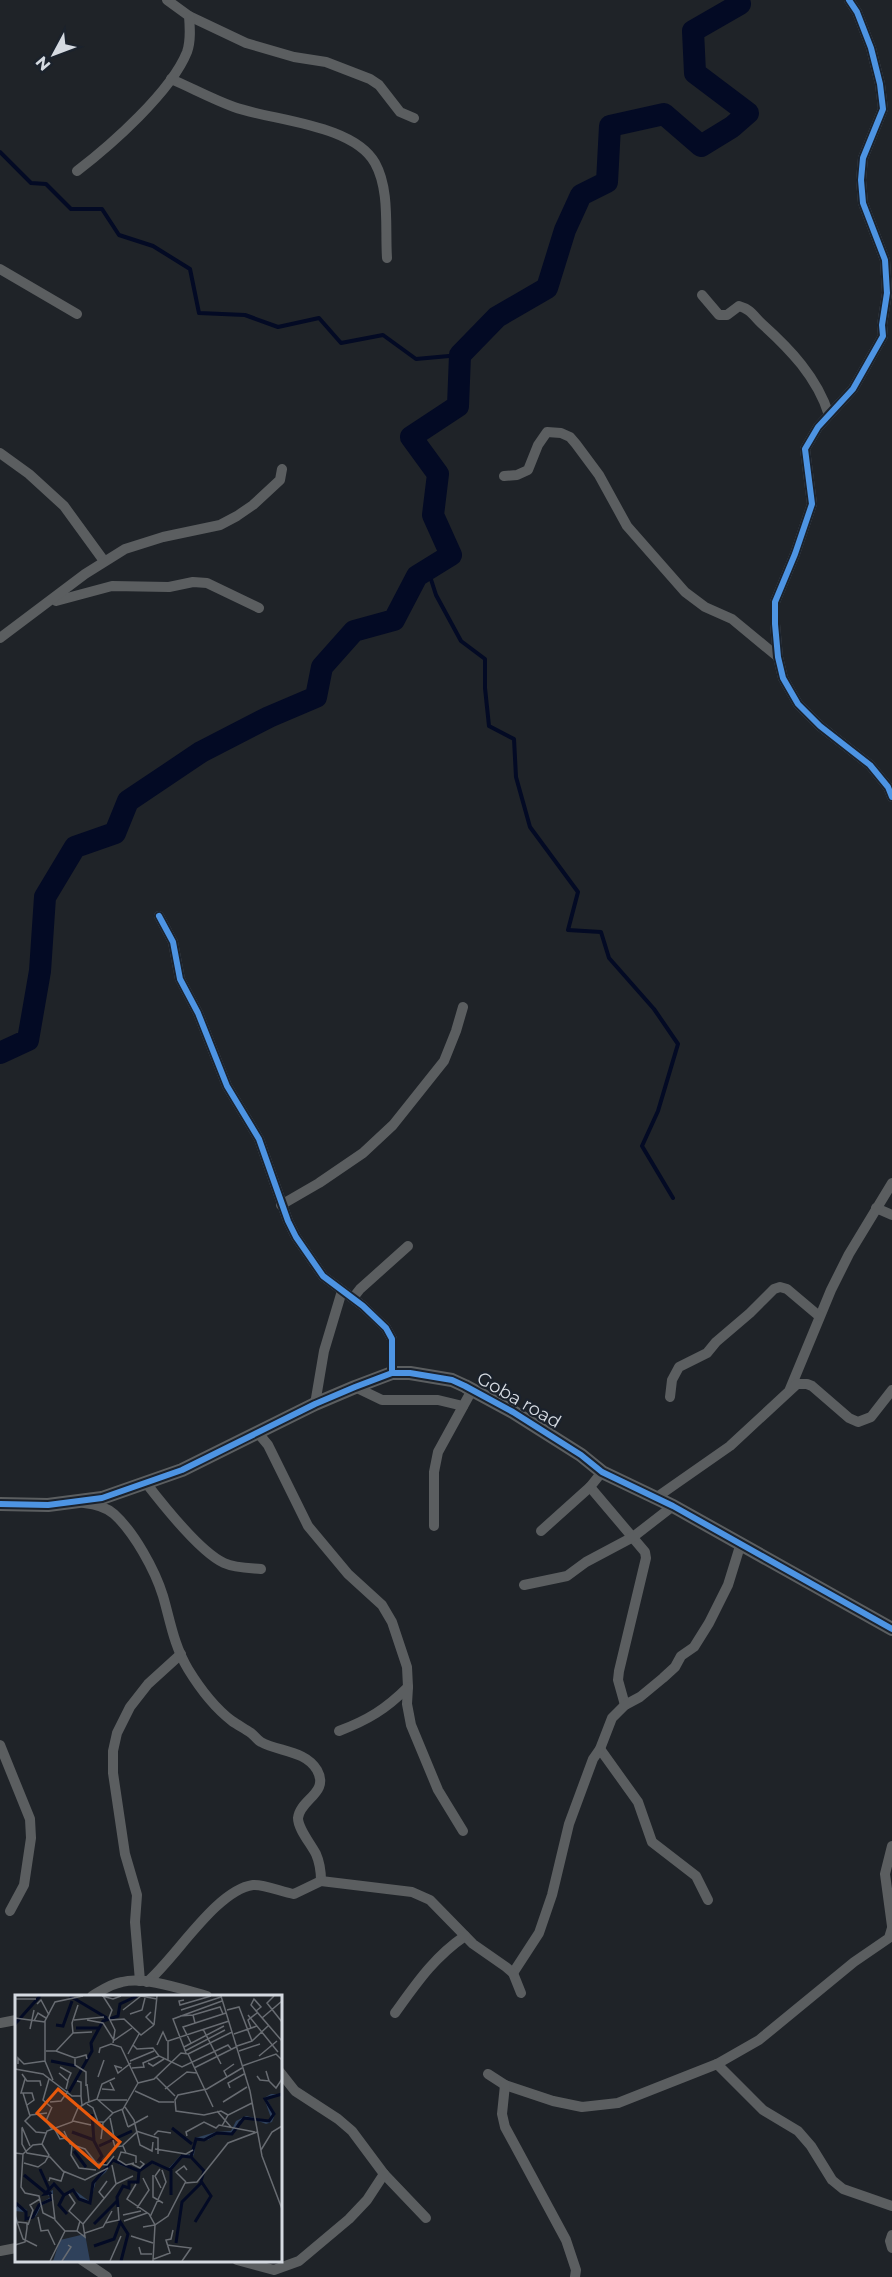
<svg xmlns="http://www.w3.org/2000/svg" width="892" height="2277" font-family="Montserrat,sans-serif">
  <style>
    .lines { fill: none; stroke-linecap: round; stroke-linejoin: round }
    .stream { stroke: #030a24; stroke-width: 4 }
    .river { stroke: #030a24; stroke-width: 22 }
    .minor { stroke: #5b5e60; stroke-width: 10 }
    .tertiary { stroke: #5b5e60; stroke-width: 14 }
    .cycleway-casing { stroke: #1b222c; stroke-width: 10 }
    .cycleway { stroke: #4d94e3; stroke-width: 6 }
    .labels { text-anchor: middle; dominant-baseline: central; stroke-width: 4.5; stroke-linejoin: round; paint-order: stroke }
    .street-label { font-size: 18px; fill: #d5dae1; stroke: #1b222c }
    .inset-river { fill: none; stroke: #030a24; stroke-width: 3 }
    .inset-road { fill: none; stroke: #686c72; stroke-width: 1.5 }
    .view { fill: #e8590c; fill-opacity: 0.15; stroke: #e8590c; stroke-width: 3 }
    .inset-edge { fill: none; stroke: #d5dae1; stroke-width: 3 }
  </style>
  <rect width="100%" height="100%" fill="#1f2328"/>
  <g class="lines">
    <!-- stream -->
    <g class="stream">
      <path d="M0 152 31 183 46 184 71 209H102L119 235 153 246 190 269 199 313 245 315 278 327 319 318 341 343 383 335 416 359 460 355"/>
      <path d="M428 570 436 595 461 641 485 659V688L489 726 514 739 516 777 530 827 578 892 568 930 601 932 609 958 654 1009 678 1044 658 1111 642 1146 673 1198"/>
    </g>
    <!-- river -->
    <path class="river" d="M0 1053 28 1040 40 971 45 897 75 847 115 833 128 801 201 752 269 717 316 697 322 667 354 631 394 620 417 576 451 555 433 515 438 474 411 437 458 406 460 355 497 317 547 288 565 230 581 195 607 182 610 126 664 114 701 146 732 127 748 113 695 73 693 31 740 4 739 0"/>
    <!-- minor -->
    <g class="minor">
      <path d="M849 0 857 12 871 48 880 84 883 109 863 158 861 180 863 203 885 260 887 293 882 325 883 336 853 389 818 427 805 449 812 504 795 554 775 602V624L778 657 783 678 798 704 820 726 870 765 888 787 892 797"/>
      <path d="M189 16 246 43 294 57 326 62 370 79 379 85 400 112 414 118"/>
      <path d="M171 79C192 88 212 99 234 107 274 121 353 124 375 163 390 190 385 228 387 258"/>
      <path d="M77 171C111 145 171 92 187 52 191 41 190 28 189 16L167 0"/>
      <path d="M0 269 77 314"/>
      <path d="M702 295 719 315H727L739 306C750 309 753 315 761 323 790 349 817 377 829 415"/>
      <path d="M0 453 29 474 64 506 104 561"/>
      <path d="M504 476 517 475 528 470 538 445 547 432 561 433 570 437 576 444 599 475 627 526 685 592 705 607 732 619 778 657"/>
      <path d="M56 601 112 586 169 587 193 582 207 583 259 608"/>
      <path d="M0 638 85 574 125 549 163 537 220 525 237 516 253 505 280 480 282 469"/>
      <path d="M159 916 173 942 180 979 198 1013 227 1086 259 1139 288 1221 296 1237 323 1276 363 1306 386 1328 392 1339V1373"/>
      <path d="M281 1205 319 1183 363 1153 393 1125 444 1061 456 1031 463 1007"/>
      <path d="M876 1208 892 1215"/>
      <path d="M353 1298 360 1289 408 1246"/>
      <path d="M355 1387 382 1400H438L463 1406"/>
      <path d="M790 1389 831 1290 849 1254 892 1183"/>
      <path d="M670 1397 672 1380 679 1367 707 1353 716 1342 750 1313 774 1289 780 1287 787 1289 819 1316"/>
      <path d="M315 1404 324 1351 342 1291"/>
      <path d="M258 1433 268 1445 308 1526 348 1574 382 1605 392 1622 407 1667 408 1687 407 1704 411 1725 438 1790 463 1831"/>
      <path d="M602 1472 590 1487 645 1552 646 1558 619 1671 618 1680 625 1705"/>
      <path d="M146 1483C163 1505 200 1552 224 1563 235 1568 249 1568 261 1569"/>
      <path d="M657 1497 730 1446 797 1384H807L812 1386 849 1418 858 1422 871 1417 892 1390"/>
      <path d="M84 1503C94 1504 106 1507 114 1514 134 1532 155 1570 163 1596 170 1620 174 1646 188 1669 199 1687 215 1708 232 1721 238 1725 245 1729 251 1733 255 1736 257 1740 261 1742 279 1752 305 1750 317 1770 330 1793 300 1799 298 1818 298 1829 311 1844 316 1854 320 1863 321 1871 321 1881"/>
      <path d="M434 1526V1472L438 1452 472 1390"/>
      <path d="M541 1531 590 1487"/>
      <path d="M524 1585 567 1576 586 1562 633 1537 673 1506"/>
      <path d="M339 1731C368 1720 386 1709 408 1687"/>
      <path d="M0 1745 30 1819 31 1838 24 1885 10 1911"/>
      <path d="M600 1749 638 1802 652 1842 696 1876 708 1900"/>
      <path d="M892 1846 885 1874 892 1926"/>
      <path d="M513 1973 539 1933 552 1895 569 1824 593 1759 600 1749 612 1718 625 1705 640 1697 663 1678 675 1667 681 1656 694 1647 709 1623 728 1585 741 1543"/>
      <path d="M140 1981 135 1922 137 1895 125 1854 113 1773V1751L117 1733 130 1707 148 1684 181 1654"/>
      <path d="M147 1982C175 1959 216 1890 253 1885 264 1884 282 1892 294 1894L321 1881 412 1892 430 1900 473 1944 506 1967 513 1973 521 1993"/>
      <path d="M92 1996C101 1991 110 1984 122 1982 145 1976 184 1990 207 1996"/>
      <path d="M395 2013C416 1984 434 1957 465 1936"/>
      <path d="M0 2023 16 2020"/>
      <path d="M717 2064 763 2110 798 2131 811 2146 832 2180 843 2189 892 2206"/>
      <path d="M280 2072 295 2091 338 2119 352 2131 384 2174 426 2218"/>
      <path d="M488 2074 505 2085 553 2101 582 2107 618 2103 717 2064 759 2040 854 1962 889 1938 892 1928"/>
      <path d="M505 2085 502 2114 505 2127 566 2240 576 2270 575 2277"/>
      <path d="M892 2235 890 2241 892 2248"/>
      <path d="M0 2251 16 2248"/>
      <path d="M82 2260 107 2277"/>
      <path d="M237 2260 274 2270 299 2261 349 2219 367 2200 384 2174"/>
    </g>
    <!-- tertiary -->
    <path class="tertiary" d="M0 1504 48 1505 102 1498 182 1470 315 1404 355 1387 392 1373H410L452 1380 465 1386 513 1412 581 1455 602 1472 673 1506 892 1629"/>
    <!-- cycleway casing -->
    <g class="cycleway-casing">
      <g id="cycleway">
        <path d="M849 0 857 12 871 48 880 84 883 109 863 158 861 180 863 203 885 260 887 293 882 325 883 336 853 389 818 427 805 449 812 504 795 554 775 602V624L778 657 783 678 798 704 820 726 870 765 888 787 892 797"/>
        <path d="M159 916 173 942 180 979 198 1013 227 1086 259 1139 288 1221 296 1237 323 1276 363 1306 386 1328 392 1339V1373"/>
        <path d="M0 1504 48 1505 102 1498 182 1470 315 1404 355 1387 392 1373H410L452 1380 465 1386 513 1412 581 1455 602 1472 673 1506 892 1629"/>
      </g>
    </g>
    <!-- cycleway -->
    <use href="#cycleway" class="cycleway"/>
  </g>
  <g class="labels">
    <!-- street labels -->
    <g class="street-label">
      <text transform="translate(519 1400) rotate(30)">Goba road</text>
    </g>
  </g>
  <!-- overview -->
  <g transform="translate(15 1995)">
    <rect width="267" height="267" fill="#1f2328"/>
    <path d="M256 99H267L252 104 260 119 257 127 251 129 233 122 224 126 217 139 204 138 193 145 181 144 179 160 174 163 167 161 156 176 136 168 122 176 105 170 98 165 91 177 81 186 75 208 64 204 58 196 49 200 39 189 32 198 38 195V204L26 211 21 221 11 224 10 217 0 216 3 227 0 230V208L12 215V222H17L24 209 36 202 29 198 38 188 50 199 58 194 74 206 78 187 97 164 123 175 137 166 153 174 166 160 178 159 180 143 201 137 216 136 221 126 231 121 253 126 256 123 249 103ZM70 239 75 266H38L45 245Z" fill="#2f415b"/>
    <path class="inset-river" d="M55 1 92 23M0 29 25 1M41 30 48 31 57 6M61 33H85M36 66 61 71M54 97 77 56 76 48 88 26 103 21 105 9 122 1M77 119 79 146 87 161 84 165 91 169M157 133 177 149M57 137 79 145M84 151 117 136M59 156 71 172M176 162 189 176 186 186 196 201 180 227M25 174 34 194M9 180 31 198M49 200 44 210 52 219M156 200V175M0 212 2 209 11 217V224L18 222 24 210 37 204 35 198 30 199 39 189 49 200 58 195 64 204 75 208 78 188 98 165 124 176 137 167 155 175 167 161 176 162 181 144 189 145 202 138 217 139 229 123 254 126 259 119 250 104 267 99M103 212 102 202 108 191 114 193V187H123L124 176M104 225 113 239 106 266M79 229 102 206M161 248 167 207 187 187M79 251 99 244 105 228"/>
    <path class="inset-road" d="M87 1 98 4 106 1M88 1 97 15 94 23 100 35 98 48M206 1 235 96 247 161 267 214M259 1 252 8 267 27M0 4H21M169 5 164 6 165 10 196 1M22 9 26 5 34 20M108 15 126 1 142 4M166 15 206 2M212 15 224 12 237 46M241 16 246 12 239 4 236 10 267 46M136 17 131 22 139 30M115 19 127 15 130 3M178 20 205 12 208 19M233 20 263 57M165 21 178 20 180 28M0 23 30 27M247 23 267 6M59 25 89 22M72 25 88 28 98 44M95 25 109 24 126 40 139 30M19 26 23 18 31 23M139 30 142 1M236 33 233 25 242 18M15 34 19 15M188 34 206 69M58 38 77 37M219 39 242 31M98 46 117 33M176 48 168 32 211 18M118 50 122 54 138 53 144 61 167 72 213 50 216 54M142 50 148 37 152 46M222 51 237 46 253 31M169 52 209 31M31 56H41L58 38 57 28 63 10M41 56 60 63 71 60 72 64M170 56 210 35M224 56 245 49M84 58 85 53 96 49 106 52 123 88M171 58 158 24 207 6M113 59 124 39M173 59 198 112M173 59 217 37M244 61 262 46M60 64V70L71 77V91M153 65V46L214 26M115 66 139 56M133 68 138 71 149 64M3 69V63L9 69 30 66M227 71 261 59 267 65M45 72 56 78 53 85M107 73 100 71 103 78 116 68M117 73 129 72 128 68 144 61M179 73 221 52M0 74 28 79 57 101H66L67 110M44 78 53 86 51 94M7 79 12 86H25L26 91M242 81 245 85 254 86 251 76M83 82 89 65M141 82 160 101M212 82 209 76 219 69M10 84 6 98H17L19 105 12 110M34 84 28 105 36 112M38 85 30 66V26L40 7 68 1M62 86 66 87V101M254 86 261 93 267 84M123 88 139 84 166 58 173 59M72 89 74 107M215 93 213 88 229 79M87 94 99 95 95 87M150 94 172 77 182 78M120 96 144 107H159M8 98 15 121M82 104 87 89 100 83M83 105H112M35 107 46 106 53 96M208 107 232 92M72 109 78 113 83 127H89M37 112 31 126 37 134M110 112 119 125 125 150 137 156 138 147M107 114 113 132M202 116 216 132M213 120 206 116 189 120 161 116 160 105 163 100 192 94 227 73M95 123 99 142M58 126 76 130M207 131 213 120 237 108M7 132 15 151M113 132 133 121M7 133V149L12 158 35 162 48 176 70 185 93 173M39 133 45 144 52 143M49 136 55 149 70 154 82 169 92 170 99 161M121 136 143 143V159M31 138 21 137 10 126 16 120 32 118M139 140 143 136 156 138M172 141 171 137 189 127 201 133 204 130 240 137M86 144 88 128 98 118M98 145 100 152 107 151 122 137M57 150 56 160 64 173 81 175M108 151 111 158 121 161V168M140 154 171 159 178 155M246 155 257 137 267 131M0 158 8 159 18 150 27 149 32 136 57 127 63 113 71 108 82 104 98 118 108 114 123 88M111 158 106 157 103 165 111 170 119 168M8 159 6 192 10 198 24 201 28 218 40 224M9 168 23 172 30 167 34 160 27 149M117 169 125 173 129 169 125 166M97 170 101 189 118 181M145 174 140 181 146 193M138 180V202L148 208M34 186 35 183 46 186 49 177M171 187 161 177 169 171 172 175M121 189 112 204 134 219 140 230 128 232M37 199 40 225 50 236M54 199 60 208 54 216 68 229 70 242 62 236M89 203 84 197 92 186M122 213 134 195 128 183M108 220 126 216M0 221 8 244 22 251M23 222 26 236 33 235 40 250M135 222 151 187 147 175M109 226 132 218M90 228 104 225 103 212M68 229 101 189M13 230 18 215 15 210 25 204M50 236H62L65 226M70 238 88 232 97 216M116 241 138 248M0 250 10 247 12 233V228L3 227M152 250 176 253 167 266M124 252 126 259H137M139 264 155 258 151 245 156 244 158 235M35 266 50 236M47 266 56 252 53 250M95 266 106 241M138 266 140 230 153 221 170 188 182 187 213 148 242 137"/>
    <path class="view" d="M43 94 105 147 84 172 22 118Z"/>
    <rect width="267" height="267" class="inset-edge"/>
  </g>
  <!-- north arrow -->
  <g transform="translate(54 54) rotate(229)" stroke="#1b222c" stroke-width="4.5" paint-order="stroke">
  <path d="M0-4.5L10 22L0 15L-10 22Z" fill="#d5dae1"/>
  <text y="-9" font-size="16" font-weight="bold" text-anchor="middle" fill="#d5dae1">N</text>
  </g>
</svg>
